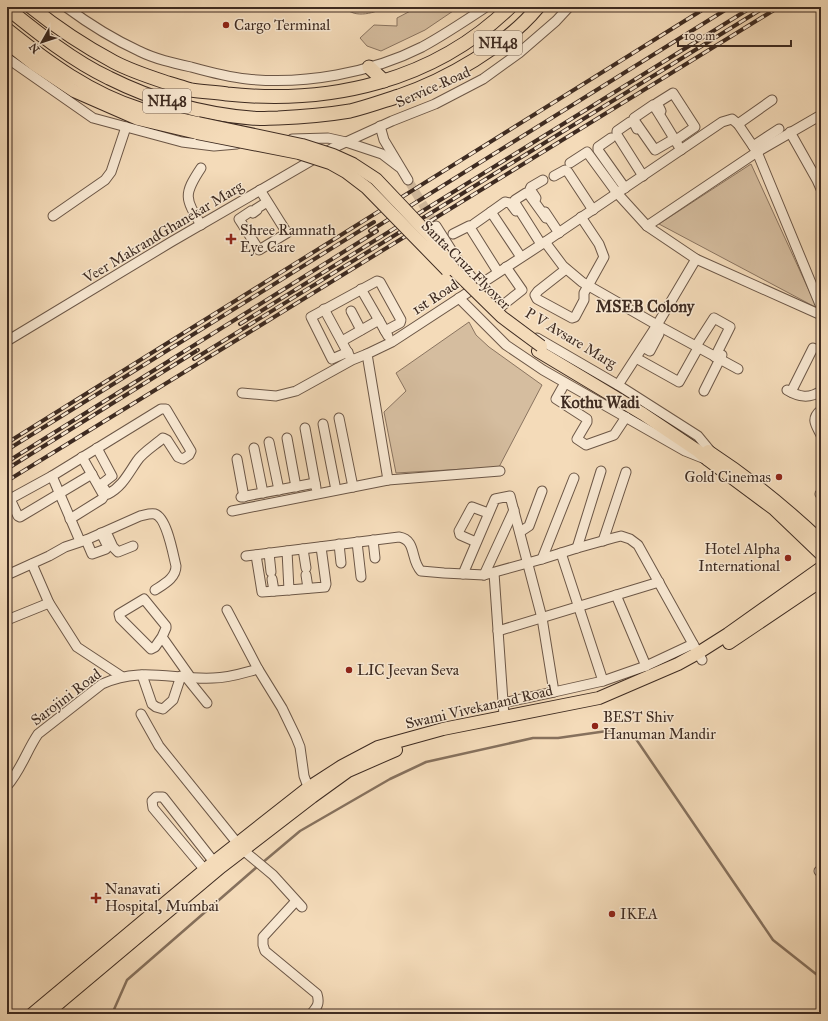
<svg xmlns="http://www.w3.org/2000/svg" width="828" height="1021" font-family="'IM FELL Great Primer',serif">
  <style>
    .green { fill: #d5bd9f; stroke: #8a7460 }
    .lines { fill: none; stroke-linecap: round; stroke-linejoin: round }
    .stream { stroke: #86715d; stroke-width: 2.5 }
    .minor-tunnel { stroke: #d0b89b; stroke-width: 9; stroke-dasharray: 9 4.5; stroke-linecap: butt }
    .minor-casing { stroke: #6c5747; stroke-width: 11 }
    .major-casing { stroke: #3e2b21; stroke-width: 14 }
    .highway-casing { stroke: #3e2b21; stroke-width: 15 }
    .minor { stroke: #f8e8d2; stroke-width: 9 }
    .major { stroke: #f4dbb9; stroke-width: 12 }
    .highway { stroke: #f4dbb9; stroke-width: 13 }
    .rail-casing { stroke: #3e2b21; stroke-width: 4 }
    .rail { stroke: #f8e8d2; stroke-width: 2.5; stroke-dasharray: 8; stroke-linecap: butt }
    .major-bridge-casing { stroke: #3e2b21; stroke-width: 14; stroke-linecap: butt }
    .major-bridge { stroke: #f4dbb9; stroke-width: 12 }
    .poi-dot { fill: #8f2418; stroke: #f8e8d2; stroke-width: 1.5 }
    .labels { text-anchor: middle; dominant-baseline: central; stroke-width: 3; stroke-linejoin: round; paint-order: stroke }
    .shield { fill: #f8e8d2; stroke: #766456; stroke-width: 1 }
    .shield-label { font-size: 14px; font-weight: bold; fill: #3e2b21 }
    .poi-label { font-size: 15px; fill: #3e2b21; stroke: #f8e8d2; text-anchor: start }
    .street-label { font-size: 15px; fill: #3e2b21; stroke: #f8e8d2 }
    .neighbourhood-label { font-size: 16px; font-weight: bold; fill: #3e2b21; stroke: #f8e8d2 }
  </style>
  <rect width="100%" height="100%" fill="#f4dbb9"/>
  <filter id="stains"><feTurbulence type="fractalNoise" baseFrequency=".005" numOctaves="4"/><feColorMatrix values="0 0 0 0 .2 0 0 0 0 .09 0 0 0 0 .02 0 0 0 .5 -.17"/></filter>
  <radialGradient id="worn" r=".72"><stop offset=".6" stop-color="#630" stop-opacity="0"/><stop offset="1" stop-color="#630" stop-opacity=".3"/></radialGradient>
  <!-- green -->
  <g class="green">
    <path d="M344 7H388C375 12 356 20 344 7Z"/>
    <path d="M418 7H459L425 30 381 51 367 46 360 38 374 25 397 26V18Z"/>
    <path d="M751 164 817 308 659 224Z"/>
    <path d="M469 322 476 335 489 347 542 385 499 467 396 473 384 412 406 391 396 373Z"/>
  </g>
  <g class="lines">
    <!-- stream -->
    <g class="stream">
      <path d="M262 863 300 831 390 779 426 762 533 738H558L607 731 636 739 773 940 821 978"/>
      <path d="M112 1014 127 980 258 866"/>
    </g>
    <!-- minor-tunnel -->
    <path class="minor-tunnel" d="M408 180 436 226"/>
    <!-- minor casing -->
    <g class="minor-casing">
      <g id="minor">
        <path d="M66 7C89 24 113 39 139 51 155 59 173 63 191 67 209 72 228 77 247 79 304 85 371 73 422 47 444 35 465 21 486 7"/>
        <path d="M7 58 93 118 182 142 214 146 237 144"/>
        <path d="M661 111 657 103 673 93 695 127 679 138"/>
        <path d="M738 124 772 100"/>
        <path d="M380 126 384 140 408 180"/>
        <path d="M637 129 634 123 630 122 617 131V135L643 176"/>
        <path d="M790 132 817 180 821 189"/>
        <path d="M611 138 598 147V150L625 188"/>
        <path d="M292 139 328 138 346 142 382 154 399 167"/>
        <path d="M674 139 655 150 634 120V118L653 105 654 106C663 120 672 135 681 150"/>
        <path d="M753 146 779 129"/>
        <path d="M570 163 587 152 617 193 647 226 696 259 821 315"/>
        <path d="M554 176 565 170 568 172 593 210"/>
        <path d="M260 190 287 233 259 250 239 219 251 211 253 213 257 210 256 209 267 202"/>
        <path d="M536 198 530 189 531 187 543 180"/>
        <path d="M491 212 505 202 510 203 516 211"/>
        <path d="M545 212 559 233"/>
        <path d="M53 216 105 180 111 172 126 127"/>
        <path d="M474 224 491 212 521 257"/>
        <path d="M201 225C185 198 183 195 201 168"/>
        <path d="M436 226 457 259 481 289"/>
        <path d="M647 226 757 152 821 115"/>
        <path d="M453 234 469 226 498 272"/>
        <path d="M545 242 563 266 582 282 657 325 738 369"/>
        <path d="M541 244 515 203V200L526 193H528L546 218"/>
        <path d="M566 269 538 291 535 295 537 299 572 318 575 317 584 300V293L604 257 599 244 581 217"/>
        <path d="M361 289 388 336"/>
        <path d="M459 298 506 345 543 370 685 451 705 459"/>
        <path d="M324 309 350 357"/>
        <path d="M498 309 522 290 506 267"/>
        <path d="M351 311 361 330"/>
        <path d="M537 338 618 385 698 436 712 453"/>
        <path d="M7 341 171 242 333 148 392 121 435 104 483 79 519 53 556 21 569 7"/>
        <path d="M342 341 379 320"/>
        <path d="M696 346 714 318 730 327 715 357"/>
        <path d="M643 347 650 351 659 334"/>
        <path d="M348 352 332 359 311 317 377 281 380 282 401 320 400 323 385 331"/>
        <path d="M636 358 679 382 698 348"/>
        <path d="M565 383 556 399 587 419V422L577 439 586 445 614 435 626 417"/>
        <path d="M618 385 657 325 696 259"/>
        <path d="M787 390C799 397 809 399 821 391"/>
        <path d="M704 391 722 355"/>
        <path d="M791 392 813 348"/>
        <path d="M242 393 276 396 296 391 352 360 367 354"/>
        <path d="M821 410C810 419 816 425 821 435"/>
        <path d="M339 418 353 487"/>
        <path d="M323 424 335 485"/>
        <path d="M305 428 316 488"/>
        <path d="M287 438 296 487"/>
        <path d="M269 442 279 490"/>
        <path d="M97 448 112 476 99 486"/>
        <path d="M254 448 263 493"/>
        <path d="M237 459 244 497"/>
        <path d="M500 471 388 480 367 354 392 342 545 242 722 122 732 119 738 124 757 152 821 307"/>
        <path d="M52 476 10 499 18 516 20 517 92 474"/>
        <path d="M820 494 821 495"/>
        <path d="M241 497 315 483"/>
        <path d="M232 511 388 480"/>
        <path d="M70 519 102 499 104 496 82 457"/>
        <path d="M520 532 529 526 542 491"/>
        <path d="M108 536 113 547 118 552 133 546"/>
        <path d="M86 540 92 554 106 549 107 545 101 533"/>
        <path d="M373 540 375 558"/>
        <path d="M80 541 52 476 161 409H166L191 451 189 455 183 459 178 457 167 440 163 438C155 445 142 453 137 461 128 474 122 487 108 494L101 484"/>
        <path d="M603 541 626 472"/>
        <path d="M357 542 361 577"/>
        <path d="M476 542 460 535 459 531 472 507 488 513"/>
        <path d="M339 544 341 563"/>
        <path d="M577 548 601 471"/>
        <path d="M303 549 306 568"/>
        <path d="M287 551 289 590 325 587 326 584 321 547"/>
        <path d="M269 553 271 572"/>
        <path d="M561 553 603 681"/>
        <path d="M256 555 262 592 289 590"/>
        <path d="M246 556 399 537C417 540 410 560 421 571L444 573 484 575 542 559 577 548 613 538 621 536 630 539 638 545 702 660"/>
        <path d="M542 559 574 478"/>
        <path d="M32 564 49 603 77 647 121 676"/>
        <path d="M494 573 504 716"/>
        <path d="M463 574 495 499 510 496 542 618 554 692 603 681 646 666 693 644"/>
        <path d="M7 575 49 556 65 547 86 540 140 516C145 515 150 513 155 514 167 518 173 554 176 566 176 578 164 584 155 590"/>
        <path d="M306 575 308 588"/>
        <path d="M484 575 514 510"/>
        <path d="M272 579 274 591"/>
        <path d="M616 595 646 666"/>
        <path d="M227 610 258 669 282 708 296 737 300 747 304 776 310 792"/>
        <path d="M7 620 49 603"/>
        <path d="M498 631 659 582"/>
        <path d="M162 637 166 628V626L144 599 119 614 120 618 151 649 155 647 162 637 191 678"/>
        <path d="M142 675 152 704 156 707 163 709 173 700 181 676"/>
        <path d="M186 677 207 703"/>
        <path d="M503 703 554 692"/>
        <path d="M141 714 159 746 238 844"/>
        <path d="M7 786C21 770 27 750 38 734L102 684C140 666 174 680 213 678 229 678 243 673 258 669"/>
        <path d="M243 850 273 875 302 907"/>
        <path d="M205 870 153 808 152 801 156 797H163L214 862"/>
        <path d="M819 871 821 873"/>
        <path d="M296 901 263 937V945L265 951 317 994C320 1004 317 1007 311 1014"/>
      </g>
    </g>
    <!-- major casing -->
    <g class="major-casing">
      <g id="major">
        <path d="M7 29C48 62 90 93 141 109 160 115 179 119 198 123"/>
        <path d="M7 43 35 65 74 91 138 119 197 133"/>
        <path d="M538 351 643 414 698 451 708 460 774 509 821 554"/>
        <path d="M708 451C748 477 786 508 821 541"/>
        <path d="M729 643 821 581"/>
        <path d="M32 1014 214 862 308 788 342 766 378 747 443 729 599 698 678 664 698 653 728 634 821 568"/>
        <path d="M46 1014 221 867 312 797 348 771 396 750"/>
      </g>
    </g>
    <!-- highway casing -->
    <g class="highway-casing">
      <g id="highway">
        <path d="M31 7C57 28 86 47 114 62 131 71 150 77 168 83 176 85 184 88 191 90 203 92 216 92 227 94 331 105 434 81 510 7"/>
        <path d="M7 8C38 33 73 61 109 78 153 100 202 114 251 118 260 119 269 118 278 118 302 117 326 115 350 111 367 107 383 101 399 96 446 80 506 46 538 7"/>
        <path d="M369 67 384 81"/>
      </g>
    </g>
    <!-- minor -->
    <use href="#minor" class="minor"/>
    <!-- major -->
    <use href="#major" class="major"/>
    <!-- highway -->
    <use href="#highway" class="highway"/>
    <!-- rail casing -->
    <g class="rail-casing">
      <g id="rail">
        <path d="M370 231 730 7"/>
        <path d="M240 324 752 7"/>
        <path d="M194 359 765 7"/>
        <path d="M7 443 707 7"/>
        <path d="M7 450 374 222"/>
        <path d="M7 462 377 231"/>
        <path d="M7 469 198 350"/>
        <path d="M7 481 779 7"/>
      </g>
    </g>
    <!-- rail -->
    <use href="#rail" class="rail"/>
    <!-- major-bridge casing -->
    <g class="major-bridge-casing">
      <g id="major-bridge">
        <path d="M198 123 302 145 333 155 353 164 376 179 431 237 454 270 502 317 541 346"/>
        <path d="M197 133 299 153 330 163 346 172 367 188 447 270"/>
      </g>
    </g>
    <!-- major-bridge -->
    <use href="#major-bridge" class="major-bridge"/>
  </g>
  <!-- markers -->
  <g class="poi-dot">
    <circle cx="226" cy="25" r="4"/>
    <path d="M229 233h4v4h4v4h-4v4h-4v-4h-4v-4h4z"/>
    <circle cx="779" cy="477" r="4"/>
    <circle cx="788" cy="558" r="4"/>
    <circle cx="349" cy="670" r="4"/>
    <circle cx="595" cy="726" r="4"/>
    <path d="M94 892h4v4h4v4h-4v4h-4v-4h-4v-4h4z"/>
    <circle cx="612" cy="914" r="4"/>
  </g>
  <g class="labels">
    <!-- shield labels -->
    <g class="shield">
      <rect x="474" y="31" width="48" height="24" rx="3"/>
      <rect x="143" y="89" width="48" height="24" rx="3"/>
    </g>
    <g class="shield-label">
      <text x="498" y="43">NH48</text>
      <text x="167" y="101">NH48</text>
    </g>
    <!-- poi labels -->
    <g class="poi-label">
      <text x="234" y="25">Cargo Terminal</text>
      <text x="240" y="230">Shree Ramnath<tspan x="240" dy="17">Eye Care</tspan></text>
      <text x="771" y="477" text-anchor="end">Gold Cinemas</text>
      <text x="780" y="549" text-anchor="end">Hotel Alpha<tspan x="780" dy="17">International</tspan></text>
      <text x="357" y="670">LIC Jeevan Seva</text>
      <text x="603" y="717">BEST Shiv<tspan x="603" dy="17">Hanuman Mandir</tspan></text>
      <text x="105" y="889">Nanavati<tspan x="105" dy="17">Hospital, Mumbai</tspan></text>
      <text x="620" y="914">IKEA</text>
    </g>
    <!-- street labels -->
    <g class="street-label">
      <text transform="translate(433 87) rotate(-24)">Service Road</text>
      <text transform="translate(163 232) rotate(-31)">Veer MakrandGhanekar Marg</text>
      <text transform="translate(466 265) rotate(45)">Santa Cruz Flyover</text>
      <text transform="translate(435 297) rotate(-33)">1st Road</text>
      <text transform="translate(571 338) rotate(31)">P V Avsare Marg</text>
      <text transform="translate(66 697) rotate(-37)">Sarojini Road</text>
      <text transform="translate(479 707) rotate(-13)">Swami Vivekanand Road</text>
    </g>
    <!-- neighbourhood labels -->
    <g class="neighbourhood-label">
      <text x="645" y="306">MSEB Colony</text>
      <text x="600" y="402">Kothu Wadi</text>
    </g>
  </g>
  <!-- margin -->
  <rect width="828" height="1021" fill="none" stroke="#f4dbb9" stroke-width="24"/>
  <rect x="8" y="8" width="812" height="1005" fill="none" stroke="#3e2b21" stroke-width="2"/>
  <rect x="12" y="12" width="804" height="997" fill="none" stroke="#3e2b21"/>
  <!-- north arrow -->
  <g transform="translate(42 42) rotate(231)" stroke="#f8e8d2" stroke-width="3" paint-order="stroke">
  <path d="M0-3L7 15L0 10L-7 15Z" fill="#3e2b21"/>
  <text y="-6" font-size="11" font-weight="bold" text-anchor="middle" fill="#3e2b21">N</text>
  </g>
  <!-- scale -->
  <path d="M678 40v6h113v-6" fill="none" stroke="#3e2b21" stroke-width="2"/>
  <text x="684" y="40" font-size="12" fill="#3e2b21" stroke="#f8e8d2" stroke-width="3" paint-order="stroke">100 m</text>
  <rect width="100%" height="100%" filter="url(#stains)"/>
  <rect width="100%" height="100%" fill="url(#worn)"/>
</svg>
